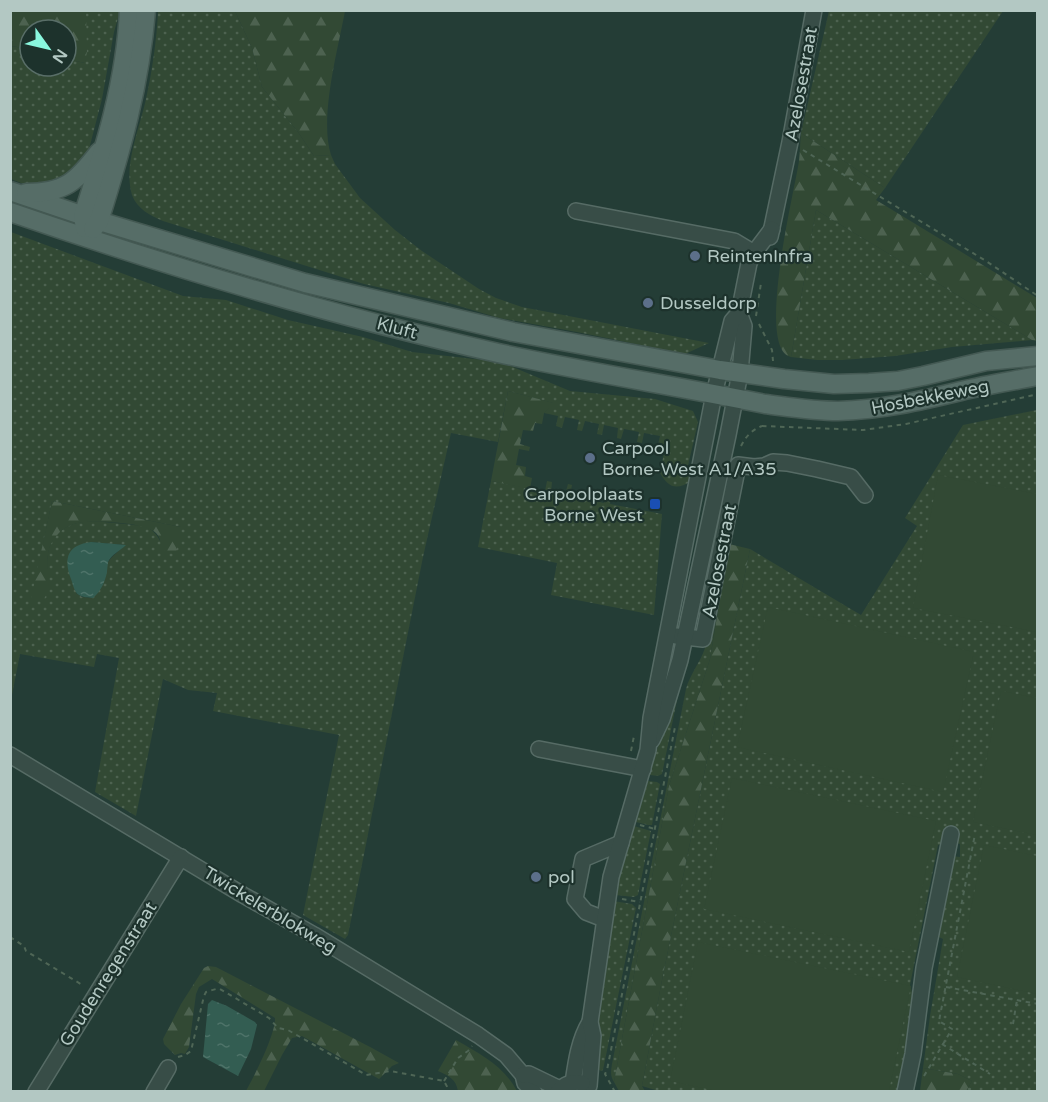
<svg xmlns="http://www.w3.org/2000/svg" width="1048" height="1102" font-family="'Varela Round',sans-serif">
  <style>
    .grass { fill: url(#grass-dots); fill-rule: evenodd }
    .forest { fill: url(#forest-firs) }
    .pitch { fill: #324934 }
    .water { fill: url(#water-ripples) }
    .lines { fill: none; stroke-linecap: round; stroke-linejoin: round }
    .minor-casing { stroke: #566b65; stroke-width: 18 }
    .major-casing { stroke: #445953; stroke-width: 21 }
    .path { stroke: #4f6656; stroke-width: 2; stroke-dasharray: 4.5 4.5; stroke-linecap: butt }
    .minor { stroke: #384d47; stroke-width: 15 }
    .major { stroke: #566d67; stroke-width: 18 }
    .service-dot { fill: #5c6f8a; stroke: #1d322c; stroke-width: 2 }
    .transit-dot { fill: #1a4fb4; stroke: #1d322c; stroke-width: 2 }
    .labels { text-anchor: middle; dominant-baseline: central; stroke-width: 4.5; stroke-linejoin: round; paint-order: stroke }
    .street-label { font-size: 18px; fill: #b3c8c3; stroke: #1d322c }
    .poi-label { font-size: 18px; fill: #b3c8c3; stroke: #1d322c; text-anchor: start }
  </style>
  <defs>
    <pattern id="grass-dots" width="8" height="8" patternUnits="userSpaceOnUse" patternTransform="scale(1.5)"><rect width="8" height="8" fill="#324934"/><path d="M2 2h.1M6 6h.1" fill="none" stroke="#4d6250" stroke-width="1.8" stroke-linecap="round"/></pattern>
    <pattern id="forest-firs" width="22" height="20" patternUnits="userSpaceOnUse" patternTransform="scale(1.5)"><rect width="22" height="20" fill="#324934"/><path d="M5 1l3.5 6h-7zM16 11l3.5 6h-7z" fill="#4d6250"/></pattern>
    <pattern id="water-ripples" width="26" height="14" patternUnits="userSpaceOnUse" patternTransform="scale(1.5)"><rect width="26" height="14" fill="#335d52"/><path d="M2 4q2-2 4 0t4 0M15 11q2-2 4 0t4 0" fill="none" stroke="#4e7369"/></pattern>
  </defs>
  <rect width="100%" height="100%" fill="#243d36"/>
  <!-- grass -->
  <g class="grass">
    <path d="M86 11H120L114 32 102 99 88 153 80 169 43 187 21 183 11 179 10 46 30 49V66H66V59L85 63Z"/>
    <path d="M158 11H235L252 48 262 87 298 132 314 156 331 155 335 164 360 198 395 230 422 251 479 289 496 298 522 307 709 343 685 354 577 332 499 318 449 303 364 284 163 221C151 216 137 209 132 195 123 166 140 127 146 99 152 72 157 38 158 11Z"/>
    <path d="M829 11H1003L885 188 801 133Z"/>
    <path d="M816 210 1032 340 952 347 895 356 842 360H817L791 357Z"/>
    <path d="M11 232 183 296 226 300 288 320 363 337 412 352 501 362 570 391 655 399 693 411 698 422 687 470 691 481C676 491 668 487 660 473L665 448 658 445 660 436 644 433 642 443 637 442 639 432 624 429 621 439 617 438 618 428 604 425 602 435 597 434 599 424 585 421 582 431 577 430 579 420 565 417 562 428 556 426 558 416 544 413 553 403 508 391 498 442 451 433 423 557 348 935 345 939 303 915 339 735 213 711 217 693 188 690 163 679 136 816 95 792 119 658 97 654 94 667 20 654 11 700ZM52 501 181 527 160 541C157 534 151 528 143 526 137 525 131 525 125 524 103 522 74 516 57 534 45 548 47 562 48 579L32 599ZM91 542 125 545 112 557 108 562 93 598 82 597 76 593Z"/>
    <path d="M1037 410V1091H966L972 1081 958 1074 923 1068 930 1016 943 939 935 935 952 856 960 857V844L953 842 938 845 910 985 916 1007 904 1091 662 1092 642 1086 662 980 750 549 861 615 917 526 905 518 963 425Z"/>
    <path d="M491 481 545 491 547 481 552 482 551 492 565 495 568 484 572 485 570 495 604 503 607 492 611 493 610 504 662 514 654 615 551 595 557 563 478 547Z"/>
    <path d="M726 559 710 659 669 786 614 1082C610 1076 611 1071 612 1064L686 689C690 674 700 663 705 648Z"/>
    <path d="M683 663 688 665 682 678 678 695 662 774 658 776 650 775V771L675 695Z"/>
    <path d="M648 781 657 782 660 784 652 825H648L636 822Z"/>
    <path d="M634 826 651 831 638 895 634 897 615 895 622 863Z"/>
    <path d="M613 901 632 904 636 908 603 1070 601 1071 596 1068 597 1024Z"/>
  </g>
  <!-- forest -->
  <g class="forest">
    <path d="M11 10 86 11 87 52 85 63 66 59V30H30V49L11 46Z"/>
    <path d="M235 11H345C338 49 319 118 331 155L314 156 298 132 262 87 252 48Z"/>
    <path d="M801 133 885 188 876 200 1037 298V341L1032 340 816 210 791 357C755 350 795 189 799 161 800 152 800 143 801 133Z"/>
    <path d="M508 391 554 403 544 413 542 424 535 423 533 431 523 430 520 444 530 447 529 451 519 449 516 465 526 467 525 476 532 478 530 489 491 481Z"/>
    <path d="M52 501 181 527 176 553 161 550C161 544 161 538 156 533 145 522 93 520 78 523 70 525 63 528 58 534 36 557 58 582 43 600L31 599Z"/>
    <path d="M729 544 750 549 662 980 642 1086 645 1091H619L614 1082 669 786 710 659Z"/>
    <path d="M208 966 216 967 372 1048 399 1063 392 1066 379 1079 302 1036 292 1038 282 1055 264 1091H246C254 1077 276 1033 275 1018L212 979 199 987 196 994 189 1047 185 1054 181 1053 175 1055 164 1044 163 1039 181 1004 204 968Z"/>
    <path d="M456 1040C480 1054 504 1066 517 1091H458C456 1079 449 1076 438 1071Z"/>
    <path d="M923 1068 958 1074 972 1081 966 1091H920Z"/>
  </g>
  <!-- pitch -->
  <g class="pitch">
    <path d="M938 475 1037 494V632L913 608Z"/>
    <path d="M768 607 974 652 943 792 737 747Z"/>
    <path d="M1001 691 1037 698V835L973 822Z"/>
    <path d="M732 778 936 821 909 952 704 909Z"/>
    <path d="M984 845 1037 856V994L957 977Z"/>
    <path d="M698 942 911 986 889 1091 721 1092 670 1081Z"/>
  </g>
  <!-- water -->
  <g class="water">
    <path d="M91 542 126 545C121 550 111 555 108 562 108 563 107 571 107 572 105 582 101 591 93 598 88 597 84 598 79 595 74 592 73 584 71 579 63 557 68 545 91 542Z"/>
    <path d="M212 1000 227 1006 255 1022 257 1025 251 1049 238 1076 203 1057 208 1004Z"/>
  </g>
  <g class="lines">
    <!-- minor casing -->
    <g class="minor-casing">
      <g id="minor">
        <path d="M576 211 734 241 754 253"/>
        <path d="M770 237 790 142 814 10"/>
        <path d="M676 636 703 639 738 465 754 467 764 466 773 462 787 463 817 469 851 477 865 495"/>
        <path d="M652 740 662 719 680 660 728 435 740 373 744 326 739 313 749 263 754 253 772 229"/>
        <path d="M539 749 643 769"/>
        <path d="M10 755 243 895 314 935 478 1035 506 1055 523 1075 525 1083 534 1092"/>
        <path d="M604 919 586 912 575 899 583 859 621 843"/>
        <path d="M523 1075 529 1074 560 1089"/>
        <path d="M573 1083C576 1062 579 1040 590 1022"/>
        <path d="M589 1086 593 1036 590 1022 611 877 648 750 651 718 714 394 732 321 739 313"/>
        <path d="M36 1092 181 857"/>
        <path d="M154 1092 168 1068"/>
        <path d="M558 1092C564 1084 573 1081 582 1083"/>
        <path d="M905 1092 913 1054 924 968 951 834"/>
      </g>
    </g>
    <!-- major casing -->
    <g class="major-casing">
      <g id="major">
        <path d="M10 191 99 221 305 283 513 332 720 370 784 379 834 384 869 383 898 381 923 376 986 361 1038 356"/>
        <path d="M26 193C65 193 76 182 99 152"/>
        <path d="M10 212C170 267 333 316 498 353 586 372 676 386 765 404 789 407 814 411 838 411 880 410 920 401 961 391 986 385 1012 381 1038 376"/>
        <path d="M85 228 83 216C104 150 126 81 129 10"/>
        <path d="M93 229 99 221C121 151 140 85 146 10"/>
      </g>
    </g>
    <!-- path -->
    <g class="path">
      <path d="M803 150 986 261 1038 296"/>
      <path d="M756 316 761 283"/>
      <path d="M759 324 772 350 773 361"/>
      <path d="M762 426 863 430 906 424 1038 394"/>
      <path d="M741 446C746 436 752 430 762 426"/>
      <path d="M631 751 634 736"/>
      <path d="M640 825 655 829"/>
      <path d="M622 899 640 902"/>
      <path d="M10 937 24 946 26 951 84 986"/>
      <path d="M946 987 1038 1004"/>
      <path d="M1013 1024 1017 1000"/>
      <path d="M942 1044 990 1074"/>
      <path d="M178 1057 185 1055 191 1051 204 996 206 992 216 989H220L269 1018 278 1028 288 1030 366 1075 390 1071 444 1081 450 1092"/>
      <path d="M924 1076 952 1029 939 1021 975 834"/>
      <path d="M444 1081 458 1058 468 1051 472 1046"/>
      <path d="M615 1092 605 1074 607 1070 675 727"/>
      <path d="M968 1092 970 1089 973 1092"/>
    </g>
    <!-- minor -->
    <use href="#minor" class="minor"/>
    <!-- major -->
    <use href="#major" class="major"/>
  </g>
  <!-- markers -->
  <g class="service-dot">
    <circle cx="695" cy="256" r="6"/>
    <circle cx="648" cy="303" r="6"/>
    <circle cx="590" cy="458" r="6"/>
    <circle cx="536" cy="877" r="6"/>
  </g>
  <rect class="transit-dot" x="649" y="498" width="12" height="12" rx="3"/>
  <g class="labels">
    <!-- street labels -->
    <g class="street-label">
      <text transform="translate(801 84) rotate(-80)">Azelosestraat</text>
      <text transform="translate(397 328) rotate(14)">Kluft</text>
      <text transform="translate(930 397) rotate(-11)">Hosbekkeweg</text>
      <text transform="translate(719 561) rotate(-79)">Azelosestraat</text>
      <text transform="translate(270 910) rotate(31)">Twickelerblokweg</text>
      <text transform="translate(108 974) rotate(-58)">Goudenregenstraat</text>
    </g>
    <!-- poi labels -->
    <g class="poi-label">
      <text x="707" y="256">ReintenInfra</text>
      <text x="660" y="303">Dusseldorp</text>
      <text x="602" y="448">Carpool<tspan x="602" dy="21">Borne-West A1/A35</tspan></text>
      <text x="643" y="494" text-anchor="end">Carpoolplaats<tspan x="643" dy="21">Borne West</tspan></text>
      <text x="548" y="877">pol</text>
    </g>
  </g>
  <!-- border -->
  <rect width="1048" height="1102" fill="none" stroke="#b3c8c3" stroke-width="24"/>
  <!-- north arrow -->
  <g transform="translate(48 48) rotate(124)"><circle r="28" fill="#1d322c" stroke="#596e68" stroke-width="1.5"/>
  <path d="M0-4.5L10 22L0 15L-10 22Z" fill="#8af7de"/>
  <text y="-9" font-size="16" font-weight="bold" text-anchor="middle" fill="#b3c8c3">N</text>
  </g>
</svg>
